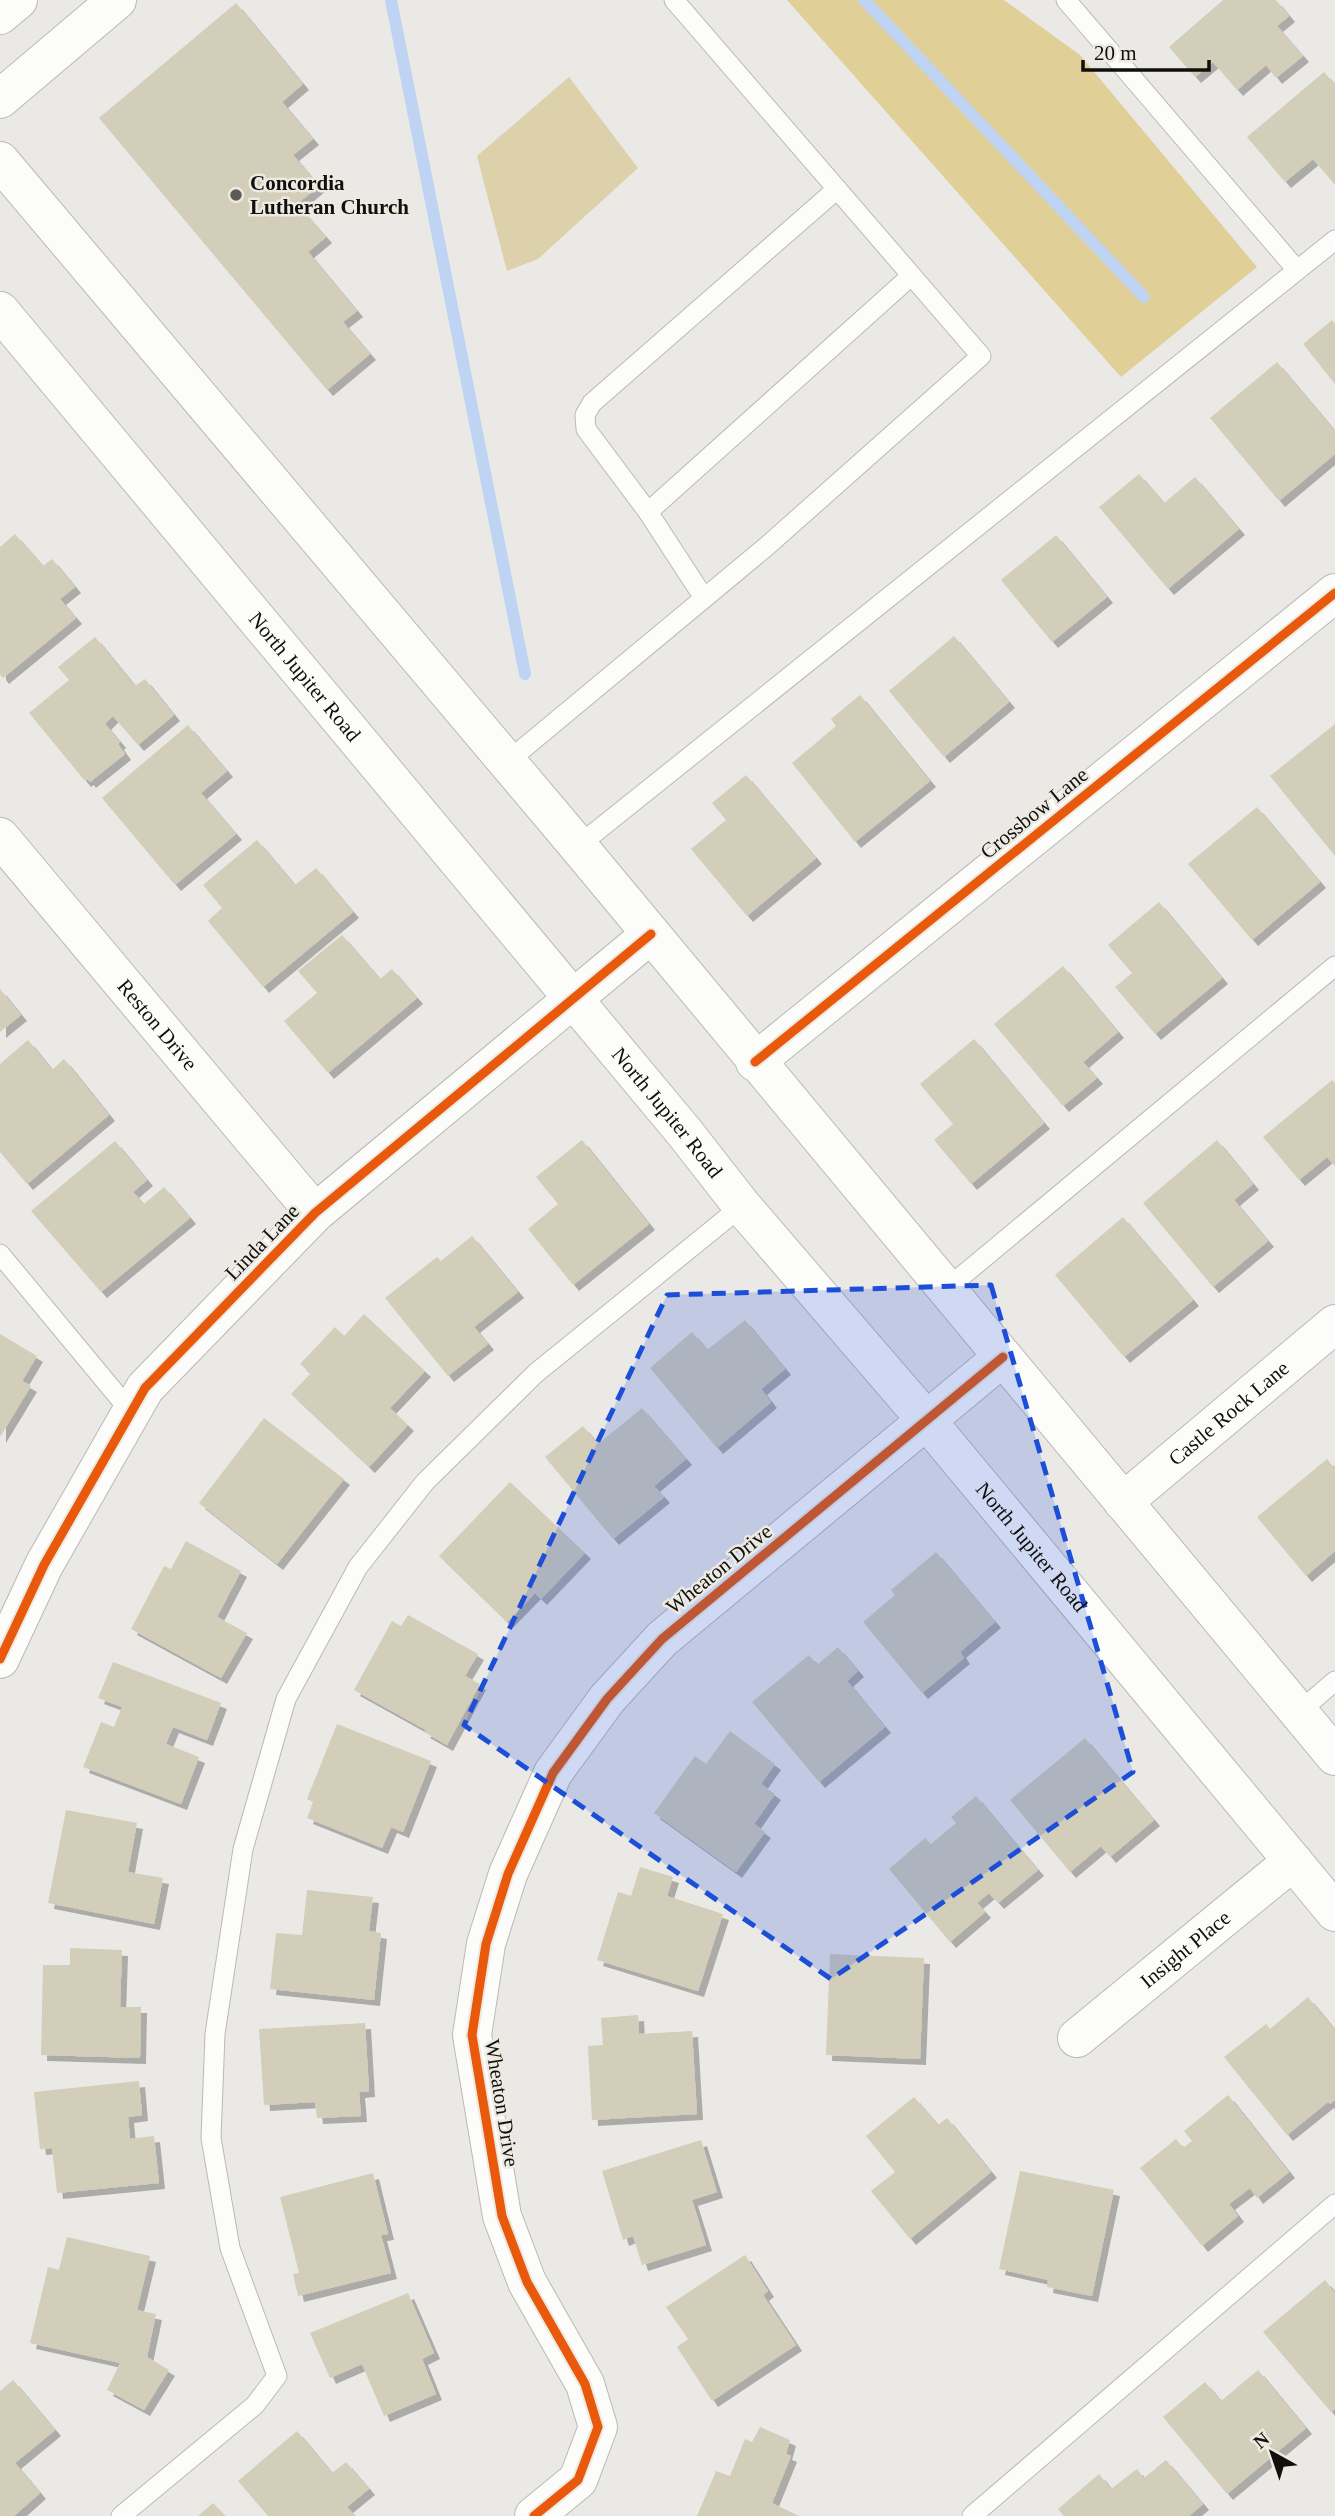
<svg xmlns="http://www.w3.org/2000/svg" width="1335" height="2516" font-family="Georgia,serif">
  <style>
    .green { fill: #dcd1ab }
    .forest { fill: #e0cf97 }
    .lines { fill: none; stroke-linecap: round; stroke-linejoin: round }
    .stream { stroke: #bfd3f2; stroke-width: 12 }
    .building { fill: #d3ceb9; filter: url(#shadow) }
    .lane-casing { stroke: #bab9b6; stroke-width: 21 }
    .street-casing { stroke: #bab9b6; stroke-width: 40 }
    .secondary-casing { stroke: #bab9b6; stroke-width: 40 }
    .primary-casing { stroke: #bab9b6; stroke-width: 40 }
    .lane { stroke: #fcfcfb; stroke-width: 19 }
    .street { stroke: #fcfcfb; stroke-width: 38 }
    .secondary { stroke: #fcfcfb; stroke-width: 38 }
    .primary { stroke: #fcfcfb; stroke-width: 38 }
    .cycleway-casing { stroke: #edeae2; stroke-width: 13 }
    .cycleway { stroke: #e8590c; stroke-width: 9 }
    .marked { fill: #1d4ed8; fill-opacity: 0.2; stroke: #1d4ed8; stroke-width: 5; stroke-dasharray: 14 9; stroke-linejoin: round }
    .poi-dot { fill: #5c5b58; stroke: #edeae2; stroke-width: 2.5 }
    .labels { text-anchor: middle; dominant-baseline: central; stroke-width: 5; stroke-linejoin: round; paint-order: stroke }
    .poi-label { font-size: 21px; font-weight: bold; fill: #100f0c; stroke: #edeae2; text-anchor: start }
    .street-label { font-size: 21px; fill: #100f0c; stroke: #edeae2 }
  </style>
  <defs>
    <filter id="shadow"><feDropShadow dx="6" dy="6" stdDeviation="0" flood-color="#0004"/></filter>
  </defs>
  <rect width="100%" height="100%" fill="#eae9e5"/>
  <!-- green -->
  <path class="green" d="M569 77 638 168 538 259 507 271 477 156Z"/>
  <!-- forest -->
  <path class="forest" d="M787 0H1004L1080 55 1257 267 1121 377Z"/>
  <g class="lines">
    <!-- stream -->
    <g class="stream">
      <path d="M391 0 525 674"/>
      <path d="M864 0 1144 297"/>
    </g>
  </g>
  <!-- building -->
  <g class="building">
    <path d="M1223 0H1276L1289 16 1277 26 1303 56 1276 78 1266 65 1237 90 1213 62 1195 77 1169 47Z"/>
    <path d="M236 3 303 84 282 102 313 139 293 155 319 186 297 204 326 237 308 252 357 311 343 322 370 354 327 390 99 118Z"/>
    <path d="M1324 72 1335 85V185L1313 159 1285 182 1247 137Z"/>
    <path d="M1332 320 1335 324V384L1303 344Z"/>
    <path d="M1277 362 1335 431V454L1279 501 1210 418Z"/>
    <path d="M1139 474 1164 503 1195 477 1239 529 1168 589 1099 507Z"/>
    <path d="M15 534 43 566 52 559 75 587 60 599 76 618 3 678 0 674V547Z"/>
    <path d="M1056 535 1107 597 1052 642 1001 580Z"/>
    <path d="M954 636 1009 702 944 757 889 691Z"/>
    <path d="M95 637 135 686 145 679 174 715 138 745 113 716 105 724 120 742 118 744 125 754 90 782 88 779 85 781 29 713 69 680 58 667Z"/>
    <path d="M860 695 930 781 855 842 792 763 836 726 831 719Z"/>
    <path d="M1335 724V856L1270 776Z"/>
    <path d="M188 725 227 771 201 793 236 834 175 885 102 798Z"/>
    <path d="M746 775 816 858 747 916 691 849 726 820 712 803Z"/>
    <path d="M1257 807 1320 882 1252 940 1188 864Z"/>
    <path d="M257 840 295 885 316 868 353 912 263 987 208 921 222 908 203 885Z"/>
    <path d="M1159 902 1222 978 1155 1034 1115 987 1132 973 1108 945Z"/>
    <path d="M342 935 380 979 392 969 417 998 328 1073 284 1021 317 993 298 971Z"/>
    <path d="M1063 966 1118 1032 1083 1062 1097 1078 1063 1106 994 1024Z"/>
    <path d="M0 989 21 1015 0 1032Z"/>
    <path d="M974 1039 1044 1123 971 1184 934 1140 953 1124 920 1084Z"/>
    <path d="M28 1040 52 1070 64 1059 109 1115 27 1184 0 1152V1064Z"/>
    <path d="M1332 1080 1335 1083V1166L1327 1157 1299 1180 1263 1137Z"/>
    <path d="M582 1140 649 1224 573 1285 528 1229 558 1204 536 1177Z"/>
    <path d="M1217 1140 1253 1184 1234 1200 1268 1241 1213 1287 1143 1203Z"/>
    <path d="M115 1141 147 1180 133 1192 144 1204 164 1187 190 1218 101 1292 31 1211Z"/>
    <path d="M1123 1217 1193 1300 1124 1357 1055 1275Z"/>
    <path d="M472 1236 518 1292 474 1327 488 1344 448 1376 385 1298 437 1257 441 1261Z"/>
    <path d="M364 1314 425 1371 390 1408 408 1425 369 1467 291 1394 311 1373 300 1364 335 1327 344 1336Z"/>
    <path d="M745 1320 785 1369 761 1389 771 1402 717 1448 650 1368 692 1332 707 1350Z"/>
    <path d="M0 1334 37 1356 22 1381 31 1386 0 1437Z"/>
    <path d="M642 1408 686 1459 654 1486 664 1497 613 1539 545 1457 583 1426 598 1444Z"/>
    <path d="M264 1418 344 1479 277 1564 199 1503Z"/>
    <path d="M1327 1459 1335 1469V1551L1306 1576 1257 1517Z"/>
    <path d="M510 1482 585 1553 541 1599 535 1593 507 1622 439 1556Z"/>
    <path d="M186 1541 241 1571 217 1617 247 1633 221 1678 131 1629 164 1566 171 1569Z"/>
    <path d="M936 1552 995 1622 960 1652 964 1658 922 1693 863 1622 895 1595 891 1590Z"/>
    <path d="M408 1615 478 1654 465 1676 480 1684 447 1745 424 1732 426 1730 354 1690 392 1621 401 1626Z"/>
    <path d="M838 1647 858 1671 847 1681 885 1727 819 1782 752 1702 809 1655 817 1665Z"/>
    <path d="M113 1662 221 1703 207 1740 173 1727 166 1744 199 1757 181 1804 83 1767 101 1722 114 1727 122 1707 98 1698Z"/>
    <path d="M337 1724 431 1761 403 1832 391 1827 382 1848 307 1818 313 1802 307 1799Z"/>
    <path d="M730 1731 775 1764 761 1784 775 1794 754 1824 765 1832 736 1872 654 1813 695 1756 706 1764Z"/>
    <path d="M1085 1738 1154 1820 1110 1857 1101 1846 1070 1872 1010 1800Z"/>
    <path d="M976 1796 1038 1870 998 1903 989 1893 977 1903 985 1912 950 1942 889 1869 925 1838 931 1844 956 1823 951 1817Z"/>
    <path d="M66 1810 137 1823 128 1872 163 1878 154 1924 48 1903Z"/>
    <path d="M640 1867 673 1877 667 1896 723 1914 698 1991 597 1960 618 1892 631 1896Z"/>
    <path d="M307 1890 373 1897 369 1931 381 1933 374 2000 270 1989 276 1933 302 1935Z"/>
    <path d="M70 1948 122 1950 120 2007H141L140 2058 41 2055 43 1965H70Z"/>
    <path d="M830 1954 924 1958 920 2059 826 2055Z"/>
    <path d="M1308 1997 1335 2030V2100L1330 2104 1328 2102 1287 2135 1224 2057 1266 2024 1270 2029Z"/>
    <path d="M638 2015 639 2034 692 2031 697 2114 592 2120 588 2046 603 2045 601 2018Z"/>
    <path d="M365 2023 369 2091 359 2092 361 2116 317 2118 315 2102 264 2105 259 2029Z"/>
    <path d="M139 2081 142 2115 128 2117 130 2139 154 2136 159 2183 57 2193 52 2148 40 2149 34 2092Z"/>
    <path d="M1228 2095 1289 2172 1257 2198 1250 2188 1229 2204 1238 2216 1202 2246 1140 2168 1176 2139 1183 2148 1192 2141 1184 2131Z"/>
    <path d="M914 2097 938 2125 947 2118 991 2172 910 2239 871 2191 895 2172 866 2136Z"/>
    <path d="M701 2140 717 2192 692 2200 706 2245 642 2265 633 2236 623 2240 602 2171Z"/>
    <path d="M1020 2171 1114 2190 1092 2296 1047 2287 1048 2280 999 2269Z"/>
    <path d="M373 2173 388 2234 381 2235 391 2273 298 2296 293 2274 299 2273 280 2197Z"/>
    <path d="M67 2237 150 2256 137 2310 156 2314 147 2357 169 2370 144 2410 107 2390 120 2363 30 2343 48 2267 59 2270Z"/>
    <path d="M745 2255 768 2291 763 2295 796 2345 712 2401 677 2347 688 2339 666 2307Z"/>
    <path d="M1325 2280 1335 2293V2409L1331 2412 1263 2332Z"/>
    <path d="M408 2293 434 2353 422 2359 436 2394 384 2416 362 2364 330 2378 310 2333Z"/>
    <path d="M1258 2370 1306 2428 1227 2494 1163 2417 1205 2382 1221 2401Z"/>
    <path d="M13 2380 55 2430 15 2463 40 2493 14 2516H0V2391Z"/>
    <path d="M760 2427 790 2440 786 2454 791 2456 772 2503 799 2516H697L716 2471 730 2476 745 2439 752 2442Z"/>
    <path d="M297 2431 332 2473 346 2462 369 2489 347 2507 355 2516H268L238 2481Z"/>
    <path d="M1166 2460 1203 2504 1189 2516H1064L1058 2509 1099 2474 1111 2489 1137 2469 1144 2478Z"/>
    <path d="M213 2503 225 2516H198Z"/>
  </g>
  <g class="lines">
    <!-- lane casing -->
    <g class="lane-casing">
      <g id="lane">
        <path d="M1066 0 1297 270"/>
        <path d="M648 512 911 276"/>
        <path d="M704 598 648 512 586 429 585 415 592 403 837 189"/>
        <path d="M507 762 767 546 981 356 674 0"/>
        <path d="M578 846 1335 240"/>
        <path d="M0 1254 131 1412"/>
        <path d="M945 1290 1335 966"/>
        <path d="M1299 1712 1335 1681"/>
        <path d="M121 2516 255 2405 277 2376 230 2248 211 2138 215 2034 243 1849 286 1699 358 1567 425 1482 536 1373 742 1206"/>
        <path d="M972 2516 1335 2204"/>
      </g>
    </g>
    <!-- street casing -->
    <g class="street-casing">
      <g id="street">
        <path id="s1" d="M0 837 315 1213"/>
        <path d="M755 1062 1335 593"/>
        <path id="s2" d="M1123 1502 1335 1324"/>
        <path d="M0 1659 44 1565 145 1388 315 1213 651 934"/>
        <path id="s3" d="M1077 2038 1293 1861"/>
        <path d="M534 2516 578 2480 598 2427 585 2384 527 2282 502 2216 472 2035 486 1944 508 1874 553 1773 607 1699 662 1639 1003 1357"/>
      </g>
    </g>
    <!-- secondary casing -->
    <g class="secondary-casing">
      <g id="secondary">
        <path d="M0 15 18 0"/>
        <path d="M0 99 117 0"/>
      </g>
    </g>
    <!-- primary casing -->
    <g class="primary-casing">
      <g id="primary">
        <path d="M0 161 578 846 1335 1756"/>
        <path id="s4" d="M0 311 685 1133 742 1206 927 1421 1335 1912"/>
      </g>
    </g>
    <!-- lane -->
    <use href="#lane" class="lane"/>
    <!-- street -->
    <use href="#street" class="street"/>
    <!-- secondary -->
    <use href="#secondary" class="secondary"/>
    <!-- primary -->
    <use href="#primary" class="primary"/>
    <!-- cycleway casing -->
    <g class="cycleway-casing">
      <g id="cycleway">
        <path d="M755 1062 1335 593"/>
        <path d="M0 1659 44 1565 145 1388 315 1213 651 934"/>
        <path d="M534 2516 578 2480 598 2427 585 2384 527 2282 502 2216 472 2035 486 1944 508 1874 553 1773 607 1699 662 1639 1003 1357"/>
      </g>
    </g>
    <!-- cycleway -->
    <use href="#cycleway" class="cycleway"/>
  </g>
  <!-- marked area -->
  <path class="marked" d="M991 1285 1133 1772 831 1979 464 1725 667 1295Z"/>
  <!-- markers -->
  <circle class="poi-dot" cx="236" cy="195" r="7"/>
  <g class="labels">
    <!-- poi labels -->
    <g class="poi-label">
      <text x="250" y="183">Concordia<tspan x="250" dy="24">Lutheran Church</tspan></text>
    </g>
    <!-- street labels -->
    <g class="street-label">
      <text stroke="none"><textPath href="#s4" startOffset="476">North Jupiter Road</textPath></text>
      <text transform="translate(1034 813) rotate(-39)">Crossbow Lane</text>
      <text stroke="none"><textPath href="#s1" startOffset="245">Reston Drive</textPath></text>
      <text stroke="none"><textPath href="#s4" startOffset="1043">North Jupiter Road</textPath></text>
      <text transform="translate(262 1242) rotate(-46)">Linda Lane</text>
      <text stroke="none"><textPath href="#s2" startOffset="138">Castle Rock Lane</textPath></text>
      <text stroke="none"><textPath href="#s4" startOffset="1610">North Jupiter Road</textPath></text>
      <text transform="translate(719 1569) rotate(-39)">Wheaton Drive</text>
      <text stroke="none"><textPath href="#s3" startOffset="140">Insight Place</textPath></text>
      <text transform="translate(502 2103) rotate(81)">Wheaton Drive</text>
    </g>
  </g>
  <!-- north arrow -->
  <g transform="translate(1272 2453) rotate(320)" stroke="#edeae2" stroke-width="5" paint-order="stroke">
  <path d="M0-5L12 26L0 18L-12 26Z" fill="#100f0c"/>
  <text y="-10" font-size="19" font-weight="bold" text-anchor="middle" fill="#100f0c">N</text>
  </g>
  <!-- scale -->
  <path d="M1083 60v10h126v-10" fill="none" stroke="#100f0c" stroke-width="3.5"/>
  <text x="1094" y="60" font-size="21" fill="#100f0c" stroke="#edeae2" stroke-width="5" paint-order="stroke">20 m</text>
</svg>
